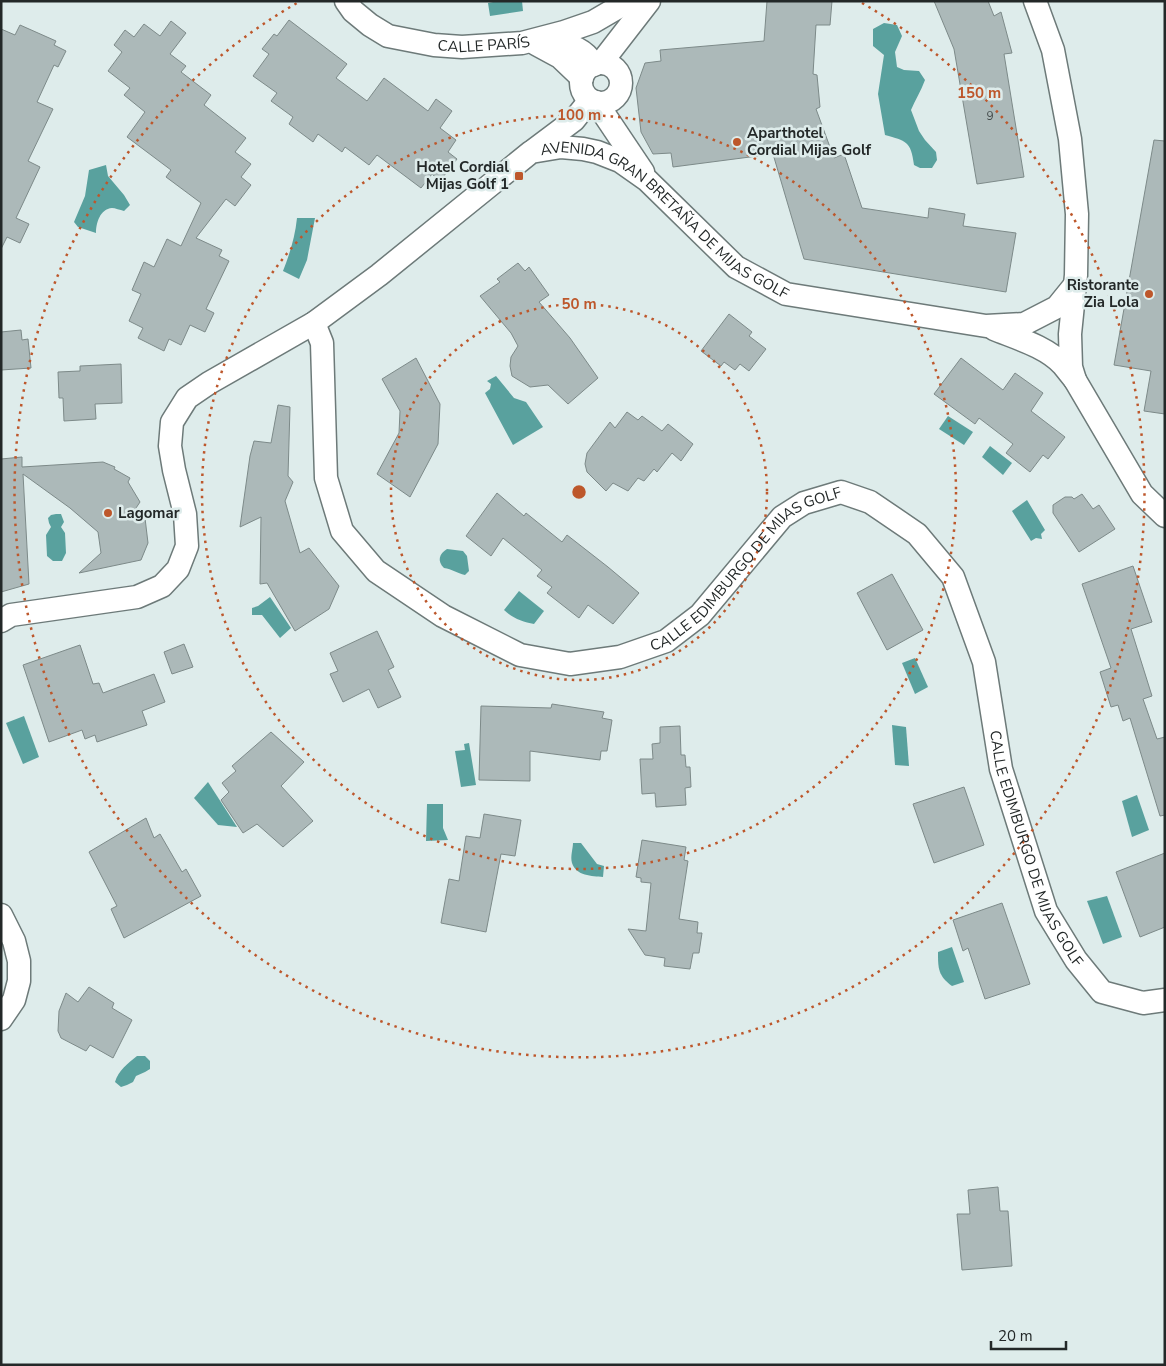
<svg xmlns="http://www.w3.org/2000/svg" width="1166" height="1366" font-family="'Nunito Sans',sans-serif">
  <style>
    .water { fill: #59a19e }
    .building { fill: #acb9b9; stroke: #7d8a89 }
    .lines { fill: none; stroke-linecap: round; stroke-linejoin: round }
    .minor-casing { stroke: #6d7a79; stroke-width: 25 }
    .minor { stroke: #fff; stroke-width: 22 }
    .ring { fill: none; stroke: #bd572b; stroke-width: 2.5; stroke-dasharray: 2.5 5 }
    .poi-dot { fill: #bd572b; stroke: #deeceb; stroke-width: 2 }
    .labels { text-anchor: middle; dominant-baseline: central; stroke-width: 5; stroke-linejoin: round; paint-order: stroke }
    .number-label { font-size: 12px; fill: #454c4c }
    .street-label { font-size: 15px; fill: #232828; stroke: #deeceb }
    .poi-label { font-size: 15px; font-weight: bold; fill: #232828; stroke: #deeceb; text-anchor: start }
    .centre { fill: #bd572b; stroke: #deeceb; stroke-width: 2.5 }
    .ring-label { font-size: 15px; text-anchor: middle; font-weight: bold; fill: #bd572b; stroke: #deeceb; stroke-width: 5; stroke-linejoin: round; paint-order: stroke }
  </style>
  <rect width="100%" height="100%" fill="#deeceb"/>
  <!-- water -->
  <g class="water">
    <path d="M498 1H522L523 11 490 16 488 3Z"/>
    <path d="M884 23 897 25 902 36 895 52 897 67 904 70 919 71 925 80C921 91 915 100 911 110L919 131 925 140 936 152 937 160 932 168H920L914 165C911 141 906 141 885 135L878 94 884 55 873 46V29Z"/>
    <path d="M106 165 108 176 124 195 130 205 124 211C120 210 115 208 112 208 100 209 96 223 96 233L78 227 74 222 85 196 89 170Z"/>
    <path d="M297 218H315L307 260 299 279 283 271C290 253 295 237 297 218Z"/>
    <path d="M496 376 514 398 526 402 543 427 513 445 485 393 490 389 491 384 487 381Z"/>
    <path d="M948 416 973 432 964 445 939 429Z"/>
    <path d="M990 446 1012 463 1003 475 982 457Z"/>
    <path d="M1027 500 1045 530 1041 534 1042 539 1036 538 1031 541 1012 511Z"/>
    <path d="M56 514H61L64 522 61 527 65 533 66 553 62 561H53L47 556 46 535 51 527 49 523 48 518 51 515Z"/>
    <path d="M447 549 463 551 467 556 469 571 465 575C457 573 452 569 444 568 437 561 439 554 447 549Z"/>
    <path d="M519 591 544 611 534 624C523 622 512 618 504 610Z"/>
    <path d="M270 597 291 628 280 638 262 615H252V608L258 606Z"/>
    <path d="M915 658 928 687 915 694 902 663Z"/>
    <path d="M24 716 39 757 23 764 6 723Z"/>
    <path d="M892 725 906 727 909 766 895 765Z"/>
    <path d="M469 743 476 785 461 787 455 751 465 750 464 744Z"/>
    <path d="M208 782 237 827 218 825 194 798Z"/>
    <path d="M1137 795 1149 830 1132 837 1122 801Z"/>
    <path d="M427 804H443V828L448 840 426 841Z"/>
    <path d="M573 843H581L597 864 604 866 603 877C592 876 576 876 572 863 570 857 573 848 573 843Z"/>
    <path d="M1107 896 1122 937 1103 944 1087 901Z"/>
    <path d="M952 947 964 982 952 986C938 976 938 968 938 952Z"/>
    <path d="M137 1056H145L150 1061V1069L145 1072 136 1076 133 1082 127 1085 121 1087 115 1082C118 1071 128 1063 137 1056Z"/>
  </g>
  <!-- building -->
  <g class="building">
    <path d="M767 1H832L830 25H816L813 74 817 75 820 107 816 109 834 158 844 154 862 208 928 218 929 208 965 214 963 226 1016 233 1006 292 804 259 773 154 673 167 671 153 653 154 641 132 636 88 645 63 661 61 660 50 764 41Z"/>
    <path d="M934 1H988L994 16 1001 12 1012 53 1004 54 1024 177 977 184 954 49Z"/>
    <path d="M289 20 347 64 336 78 367 101 384 78 428 111 436 99 452 111 440 128 456 140 448 152 457 159 440 181 432 174 421 188 377 155 369 165 345 147 342 152 318 134 313 142 289 124 293 117 271 101 277 93 253 76 269 54 262 49 274 34 277 36Z"/>
    <path d="M171 21 186 33 170 54 186 66 181 72 211 95 204 105 246 138 235 152 251 164 241 177 251 185 235 206 226 199 196 238 222 250 219 256 229 261 206 309 214 313 205 332 190 325 181 345 169 339 164 351 138 338 143 328 129 321 141 294 132 290 144 262 154 267 167 239 181 246 201 203 166 177 171 170 127 137 145 112 124 95 130 88 108 71 122 52 114 45 125 30 134 37 144 24 160 36Z"/>
    <path d="M20 25 56 41 54 45 66 51 58 67 54 65 37 102 53 109 28 161 40 167 16 218 29 224 20 243 7 237 1 249V29L15 35Z"/>
    <path d="M1154 140 1165 141V414L1144 411 1151 371 1114 365Z"/>
    <path d="M518 263 525 271 529 267 549 295 539 302 570 338 598 378 568 404 548 385 530 387 512 376 510 366 511 357 518 346 511 333 480 296 500 282 497 279Z"/>
    <path d="M729 314 752 332 749 336 766 349 749 371 740 364 735 370 724 362 721 366 701 351Z"/>
    <path d="M21 330 22 340 28 339 31 368 1 370V332Z"/>
    <path d="M416 358 440 404 438 444 410 497 377 474 399 433 400 411 382 379Z"/>
    <path d="M961 358 1003 390 1015 373 1043 393 1031 411 1065 437 1048 459 1043 455 1030 472 1006 453 1013 444 979 418 975 424 934 394Z"/>
    <path d="M121 364 122 403 95 404 96 419 64 421 63 398H59L58 372 80 371V366Z"/>
    <path d="M278 405 290 407 288 476 293 482 285 501 300 553 309 548 339 586 329 609 295 631 267 583 260 584 261 517 240 527 250 456 254 441 271 443Z"/>
    <path d="M627 412 638 420 642 416 662 431 668 424 693 444 681 461 672 453 657 472 654 469 644 481 638 478 628 491 613 483 606 491 587 472 585 464 587 453 610 422 615 428Z"/>
    <path d="M22 457V467L103 462 115 467 114 469 130 478 128 482 140 502 136 508 145 518 148 543 141 560 79 573 101 553 98 532 70 508 23 474 29 584 1 592V459Z"/>
    <path d="M497 493 524 516 526 513 562 542 567 535 608 567 639 593 613 624 588 605 579 618 547 593 552 587 537 576 542 570 503 538 491 556 466 536Z"/>
    <path d="M1082 494 1093 509 1099 505 1115 529 1079 552 1053 513V505L1065 497H1072L1074 499Z"/>
    <path d="M1133 566 1152 622 1131 629 1152 696 1143 699 1157 739 1165 737V815L1160 816 1130 718 1123 721 1118 705 1111 707 1100 672 1111 668 1082 584Z"/>
    <path d="M892 574 923 630 887 650 857 593Z"/>
    <path d="M377 631 394 667 388 670 401 697 378 708 369 689 343 702 330 674 338 671 330 653Z"/>
    <path d="M184 644 193 667 172 674 164 652Z"/>
    <path d="M80 645 93 684 99 683 103 693 154 674 165 702 142 711 147 725 97 742 95 735 85 739 82 730 49 742 23 665Z"/>
    <path d="M552 704 604 712 602 718 612 720 607 751H601L600 760 530 751V781L479 780 481 706 551 708Z"/>
    <path d="M680 726 681 755H685L686 767H690L691 787 685 788 686 805 656 807 655 793 642 794 640 759H653L652 744 660 743V727Z"/>
    <path d="M271 732 304 762 281 786 313 821 283 847 257 824 243 833 221 800 229 792 222 783 236 771 232 766Z"/>
    <path d="M964 787 984 845 934 863 913 804Z"/>
    <path d="M484 814 521 820 515 856 501 854 486 932 441 923 449 879 459 881 466 836 480 838Z"/>
    <path d="M146 818 154 838 160 834 182 872 186 869 201 896 124 938 111 909 117 906 89 852Z"/>
    <path d="M642 840 686 847 684 860 688 861 679 919 698 922 697 933H702L699 953H693L690 969 664 966 665 958 645 955 628 929 646 931 651 883 641 882V878L636 877Z"/>
    <path d="M1165 853V927L1140 937 1116 872Z"/>
    <path d="M1002 903 1030 984 985 999 968 948 963 951 953 920Z"/>
    <path d="M89 987 114 1003 112 1008 132 1020 113 1058 90 1045 86 1051 61 1038 58 1031 59 1011 66 993 78 1002Z"/>
    <path d="M998 1187 1000 1211H1008L1012 1266 962 1270 957 1214H970L968 1190Z"/>
  </g>
  <g class="lines">
    <!-- minor casing -->
    <g class="minor-casing">
      <g id="minor">
        <path id="s1" d="M346 1 353 11 370 25 388 36 434 45 462 47 522 43 564 32 593 22 629 1"/>
        <path d="M543 43C564 42 583 46 594 65"/>
        <path d="M536 44 560 57 582 78"/>
        <path d="M601 63 649 1"/>
        <circle cx="601" cy="83" r="20"/>
        <path d="M596 102 643 172"/>
        <path d="M534 150 574 120 590 100"/>
        <path id="s2" d="M314 323 322 343 326 478 342 531 376 571 443 616 520 655 570 664 620 657 666 641 700 615 782 517 804 503 841 492 870 502 917 534 953 577 984 662 1001 769 1046 911 1076 960 1102 992 1143 1003 1165 1000"/>
        <path d="M994 329C1016 338 1047 347 1063 365 1067 370 1071 375 1075 380L1071 367 1070 334 1076 275 1077 214 1070 139 1053 50 1035 1"/>
        <path d="M1075 380 1142 494 1165 516"/>
        <path id="s3" d="M1 621 11 615 137 597 162 586 178 569 187 546 185 514 174 470 170 446 172 422 187 398 209 383 314 323 379 275 531 152 561 147 583 149 597 152 620 161 647 180 736 267 786 294 986 326 1024 324 1057 307 1074 286"/>
        <path d="M1 915 14 941 19 961V981L14 1000 1 1019"/>
      </g>
    </g>
    <!-- minor -->
    <use href="#minor" class="minor"/>
  </g>
  <!-- distance rings -->
  <g class="ring">
    <circle cx="579" cy="492" r="188"/>
    <circle cx="579" cy="492" r="377"/>
    <path d="M862 3A565 565 0 1 1 297 3"/>
  </g>
  <!-- markers -->
  <g class="poi-dot">
    <circle cx="737" cy="142" r="5"/>
    <rect x="514" y="171" width="10" height="10" rx="2.5"/>
    <circle cx="1149" cy="294" r="5"/>
    <circle cx="108" cy="513" r="5"/>
  </g>
  <g class="labels">
    <!-- number labels -->
    <g class="number-label">
      <text x="990" y="116">9</text>
    </g>
    <!-- street labels -->
    <g class="street-label">
      <text stroke="none"><textPath href="#s1" startOffset="152">CALLE PARÍS</textPath></text>
      <text stroke="none"><textPath href="#s3" startOffset="951">AVENIDA GRAN BRETAÑA DE MIJAS GOLF</textPath></text>
      <text stroke="none"><textPath href="#s2" startOffset="691">CALLE EDIMBURGO DE MIJAS GOLF</textPath></text>
      <text stroke="none"><textPath href="#s2" startOffset="1246">CALLE EDIMBURGO DE MIJAS GOLF</textPath></text>
    </g>
    <!-- poi labels -->
    <g class="poi-label">
      <text x="747" y="133">Aparthotel<tspan x="747" dy="17">Cordial Mijas Golf</tspan></text>
      <text x="509" y="167" text-anchor="end">Hotel Cordial<tspan x="509" dy="17">Mijas Golf 1</tspan></text>
      <text x="1139" y="285" text-anchor="end">Ristorante<tspan x="1139" dy="17">Zia Lola</tspan></text>
      <text x="118" y="513">Lagomar</text>
    </g>
  </g>
  <circle cx="579" cy="492" r="8" class="centre"/>
  <g class="ring-label">
    <text x="979" y="98">150 m</text>
    <text x="579" y="120">100 m</text>
    <text x="579" y="309">50 m</text>
  </g>
  <!-- border -->
  <rect width="1166" height="1366" fill="none" stroke="#232828" stroke-width="5"/>
  <!-- scale -->
  <path d="M991 1341v8h75v-8" fill="none" stroke="#232828" stroke-width="2.5"/>
  <text x="998" y="1341" font-size="15" fill="#232828" stroke="#deeceb" stroke-width="4" paint-order="stroke">20 m</text>
</svg>
